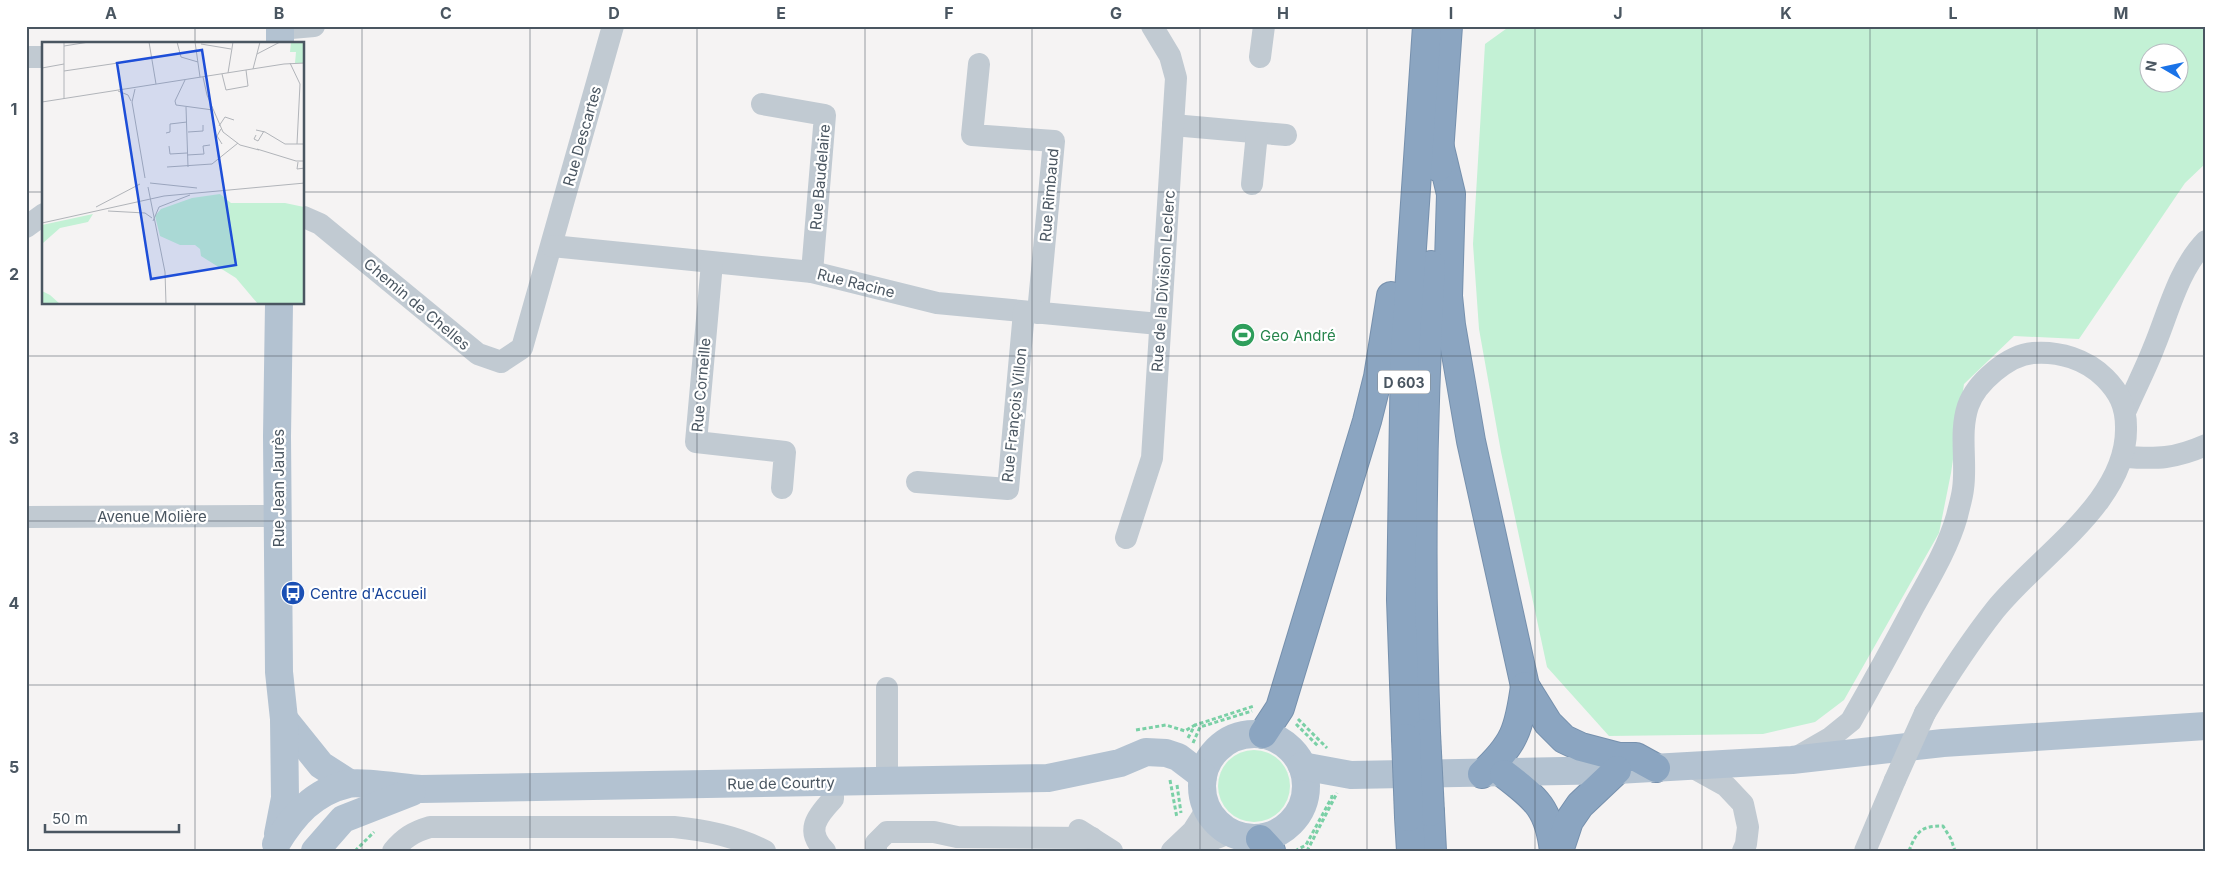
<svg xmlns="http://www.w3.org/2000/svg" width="2232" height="877" font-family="Inter,sans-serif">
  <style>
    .green { fill: #c3f1d5; fill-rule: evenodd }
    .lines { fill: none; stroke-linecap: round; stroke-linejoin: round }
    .highway-casing { stroke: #7690ad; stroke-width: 30 }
    .path { stroke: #7ad0a6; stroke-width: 3; stroke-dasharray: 4 2.5; stroke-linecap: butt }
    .minor { stroke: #c1cad2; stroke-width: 22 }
    .major { stroke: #b3c2d1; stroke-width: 28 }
    .highway { stroke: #8ba5c1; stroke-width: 28 }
    .highway-bridge-casing { stroke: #7690ad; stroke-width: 30; stroke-linecap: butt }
    .minor-bridge { stroke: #c1cad2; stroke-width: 22 }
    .highway-bridge { stroke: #8ba5c1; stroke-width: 28 }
    .grid { fill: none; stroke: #4a5661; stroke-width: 1; stroke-opacity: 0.55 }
    .labels { text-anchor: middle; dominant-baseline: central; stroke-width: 4.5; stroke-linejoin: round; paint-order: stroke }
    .shield { fill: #fff; stroke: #808990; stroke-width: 1 }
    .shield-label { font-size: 14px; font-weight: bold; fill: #4a5661 }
    .street-label { font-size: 15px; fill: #4a5661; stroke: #fff }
    .leisure-label { font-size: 15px; fill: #27864d; stroke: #fff; text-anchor: start }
    .transit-label { font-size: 15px; fill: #164399; stroke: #fff; text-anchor: start }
    .inset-road { fill: none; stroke: #b1b4b9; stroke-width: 1 }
    .view { fill: #1d4ed8; fill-opacity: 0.15; stroke: #1d4ed8; stroke-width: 2.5 }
    .inset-edge { fill: none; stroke: #4a5661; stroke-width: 2.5 }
    .neatline { fill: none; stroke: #4a5661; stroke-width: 2 }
    .grid-label { font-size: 16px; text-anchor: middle; font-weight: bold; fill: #4a5661 }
  </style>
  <rect width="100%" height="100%" fill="#f5f3f3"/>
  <!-- green -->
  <g class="green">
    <path d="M1510 26H2206V163L2185 183 2079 339 2014 336 1964 384 1951 473 1939 533 1844 700 1815 722 1763 734 1609 736 1547 667 1501 452 1479 329 1473 244 1485 44ZM2150 52H2180V82H2150Z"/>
    <circle cx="1254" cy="786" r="36"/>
  </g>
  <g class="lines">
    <!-- highway casing -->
    <g class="highway-casing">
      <g id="highway">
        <path d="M1440 148 1451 194 1448 296 1451 325 1471 441 1525 686 1548 723 1564 739 1581 747 1619 757H1636L1656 768"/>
        <path d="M1438 167 1448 26"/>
        <path d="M1426 733C1420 577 1422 421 1431 265"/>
        <path d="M1263 734 1280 708 1367 421 1378 377 1391 296"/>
        <path d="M1406 738 1401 600 1405 351 1427 26"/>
        <path d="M1482 774C1515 744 1519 729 1525 686"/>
        <path d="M1504 774C1537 799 1549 809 1554 851"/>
        <path d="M1430 812 1432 851"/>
        <path d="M1409 817 1411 851"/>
        <path d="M1260 839 1271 851"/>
        <path d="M1559 851 1569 821 1580 805 1617 770"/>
      </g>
    </g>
    <!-- path -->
    <g class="path">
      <path d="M1298 719 1327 748"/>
      <path d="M1296 724 1318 746"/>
      <path d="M1136 730 1166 725 1185 731 1195 725"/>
      <path d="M1188 738 1195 725 1254 706"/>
      <path d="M1193 743 1200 727 1252 711"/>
      <path d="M1170 780 1177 818"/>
      <path d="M1177 785 1181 813"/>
      <path d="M355 851 374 832"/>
      <path d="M1295 851 1306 845 1332 797 1331 793"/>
      <path d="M1307 851 1337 793"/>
      <path d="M1909 851C1917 830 1922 826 1943 826L1951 839 1955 851"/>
    </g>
    <!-- minor -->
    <g class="minor">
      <path d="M280 29 314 26"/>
      <path d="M26 57H44"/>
      <path d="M1260 57 1264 26"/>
      <path d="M979 64 972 135 1054 141 1038 313"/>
      <path d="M762 104 825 115 812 272"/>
      <path d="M1173 125 1286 135"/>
      <path d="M1252 184 1257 133"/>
      <path d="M304 217 320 224 478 354 501 362 522 348 613 26"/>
      <path d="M26 227 44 214"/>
      <path d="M552 246 812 272 937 303 1159 324"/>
      <path d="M712 263 696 442 785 452 782 488"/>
      <path d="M2126 410C2135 389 2146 368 2154 347 2169 311 2178 270 2206 241"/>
      <path d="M2124 457C2158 459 2174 459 2206 445"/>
      <path d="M917 482 1008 489 1024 312"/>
      <path d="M26 517 277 516"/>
      <path d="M1126 538 1152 458 1176 78 1170 56 1152 26"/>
      <path d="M887 688V781"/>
      <path d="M1797 757 1830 738 1851 721C1872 684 1893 646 1913 608 1929 579 1948 548 1957 516 1959 507 1962 498 1963 489 1967 462 1959 433 1968 406 1976 383 2008 355 2033 353 2059 351 2086 359 2105 378 2119 392 2126 406 2126 427 2128 502 2038 556 1995 610 1969 643 1947 677 1925 713"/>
      <path d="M1690 766 1726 786 1743 804 1748 827 1746 844 1743 851"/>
      <path d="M1079 830 1112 851"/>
      <path d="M393 851C404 838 413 832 430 827H674C706 830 736 836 765 851"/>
      <path d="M825 851C805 831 816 817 833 799V783"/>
      <path d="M876 851V843L887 832H934L957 837 1092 838"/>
      <path d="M1172 851 1193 831 1207 809"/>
      <path d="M1193 851 1203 843 1230 833"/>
      <path d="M1865 851 1895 780"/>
    </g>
    <!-- major -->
    <g class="major">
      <path d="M280 44V26"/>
      <path d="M284 719 321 765 349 783"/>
      <circle cx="1254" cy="786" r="52"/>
      <path d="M1302 766 1351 775 1617 770 1792 760 1943 743 2206 726"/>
      <path d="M278 834 285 798 284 719 279 672 277 436 279 304"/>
      <path d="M276 844C293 816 313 792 348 784 359 781 405 788 421 789L1048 778 1120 763 1146 752 1166 753 1178 757 1203 776"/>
      <path d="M315 851 343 819 412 792"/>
    </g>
    <!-- highway -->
    <use href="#highway" class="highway"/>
    <!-- highway-bridge casing -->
    <g class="highway-bridge-casing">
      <g id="highway-bridge">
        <path d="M1426 733 1430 812"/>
        <path d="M1406 738 1409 817"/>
      </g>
    </g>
    <!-- minor-bridge -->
    <path class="minor-bridge" d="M1895 780 1925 713"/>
    <!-- highway-bridge -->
    <use href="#highway-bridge" class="highway-bridge"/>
  </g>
  <!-- grid -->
  <path class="grid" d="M195 26V44M362 26V851M530 26V851M697 26V851M865 26V851M1032 26V851M1200 26V851M1367 26V851M1535 26V851M1702 26V851M1870 26V851M2037 26V851M26 192H44M304 192H2206M195 304V851M26 356H2206M26 521H2206M26 685H2206"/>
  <!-- icons -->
  <defs>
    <g id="stadium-disc" transform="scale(1.25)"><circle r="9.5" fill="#2e9e5b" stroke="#fff"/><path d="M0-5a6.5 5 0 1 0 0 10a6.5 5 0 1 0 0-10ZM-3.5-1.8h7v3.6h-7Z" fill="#fff"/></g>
    <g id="bus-disc" transform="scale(1.25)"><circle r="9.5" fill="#1a4fb4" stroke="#fff"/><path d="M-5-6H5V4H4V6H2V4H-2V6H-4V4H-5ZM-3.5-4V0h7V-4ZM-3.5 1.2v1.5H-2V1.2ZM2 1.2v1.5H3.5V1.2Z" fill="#fff"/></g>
  </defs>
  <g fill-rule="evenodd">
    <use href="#stadium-disc" x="1243" y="335"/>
    <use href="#bus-disc" x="293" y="593"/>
  </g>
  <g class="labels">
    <!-- shield labels -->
    <rect class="shield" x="1378" y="370.5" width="52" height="23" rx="4"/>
    <g class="shield-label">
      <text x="1404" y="382">D 603</text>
    </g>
    <!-- street labels -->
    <g class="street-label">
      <text transform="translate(582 136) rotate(-74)">Rue Descartes</text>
      <text transform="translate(820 177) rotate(-85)">Rue Baudelaire</text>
      <text transform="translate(1049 195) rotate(-85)">Rue Rimbaud</text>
      <text transform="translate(1163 281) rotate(-86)">Rue de la Division Leclerc</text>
      <text transform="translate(856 283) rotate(14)">Rue Racine</text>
      <text transform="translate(417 304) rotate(40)">Chemin de Chelles</text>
      <text transform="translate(701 385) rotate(-85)">Rue Corneille</text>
      <text transform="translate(1014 415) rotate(-84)">Rue François Villon</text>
      <text transform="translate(278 488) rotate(-90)">Rue Jean Jaurès</text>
      <text x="152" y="516">Avenue Molière</text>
      <text transform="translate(781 783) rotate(-1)">Rue de Courtry</text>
    </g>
    <!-- leisure labels -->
    <g class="leisure-label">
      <text x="1260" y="335">Geo André</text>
    </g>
    <!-- transit labels -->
    <g class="transit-label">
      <text x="310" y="593">Centre d'Accueil</text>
    </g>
  </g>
  <!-- overview -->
  <g transform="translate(42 42)">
    <rect width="262" height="262" fill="#f5f3f3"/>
    <path d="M249 0H262V21H253L254 10H248ZM178 152 189 161H243L262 165V262H216L194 236 159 214 158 207 153 203H138L118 194 113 174 119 167 150 156ZM51 172 46 180 18 186 1 201 0 215V183ZM0 249 8 253 18 262H0Z" fill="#c3f1d5"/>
    <path class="inset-road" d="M22 0V57M107 0 114 42M135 0 139 15 156 20M153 0 158 35M159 2 189 7M22 4 47 0M215 12 238 0M248 21 258 42 255 102M0 26 22 22M211 27 218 0M22 29 110 16M186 31 191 0M180 32 184 48 206 44 204 28M161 35 165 53 181 90 198 103 217 108M143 38 133 59 134 63 171 68M93 47 90 60 103 136M76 49 86 53 89 59M0 60 242 22 263 21M144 65 146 125M177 84 183 75 192 78M179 87 175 94 180 102M214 88 223 90 243 102H263M146 90 161 89V83M124 91 128 90V82L145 80M214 93 212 97 216 99 222 89M127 104 128 112 145 111M215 107 254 119H263M145 113 162 112 161 104 168 103M256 120 255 127 263 126M125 125 170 122 196 101M108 141 155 146M106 145 123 230 124 262M54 165 98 142M66 169 103 171 110 176M111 179 117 165 148 153M0 181 122 154 263 141"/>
    <path class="view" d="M160 8 194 223 109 237 75 21Z"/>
    <rect width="262" height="262" class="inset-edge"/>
  </g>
  <!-- border -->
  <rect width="2232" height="877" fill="none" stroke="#ffffff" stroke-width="55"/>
  <!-- north arrow -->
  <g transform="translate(2164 68) rotate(279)"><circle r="24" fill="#ffffff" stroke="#b7bbc0"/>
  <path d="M0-4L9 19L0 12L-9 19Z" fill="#1a73e8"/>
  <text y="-8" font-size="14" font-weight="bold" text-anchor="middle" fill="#4a5661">N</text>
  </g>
  <!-- scale -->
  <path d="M45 824v8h134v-8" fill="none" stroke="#4a5661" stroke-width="2.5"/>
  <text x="52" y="824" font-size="15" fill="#4a5661" stroke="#ffffff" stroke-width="4" paint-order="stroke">50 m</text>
  <rect x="28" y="28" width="2176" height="822" class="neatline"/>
  <g class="grid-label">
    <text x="111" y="19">A</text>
    <text x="279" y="19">B</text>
    <text x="446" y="19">C</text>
    <text x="614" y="19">D</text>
    <text x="781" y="19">E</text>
    <text x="949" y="19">F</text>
    <text x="1116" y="19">G</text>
    <text x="1283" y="19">H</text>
    <text x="1451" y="19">I</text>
    <text x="1618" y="19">J</text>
    <text x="1786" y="19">K</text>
    <text x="1953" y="19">L</text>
    <text x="2121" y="19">M</text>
    <text x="14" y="115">1</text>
    <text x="14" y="280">2</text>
    <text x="14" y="444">3</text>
    <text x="14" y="609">4</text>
    <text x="14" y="773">5</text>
  </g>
</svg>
